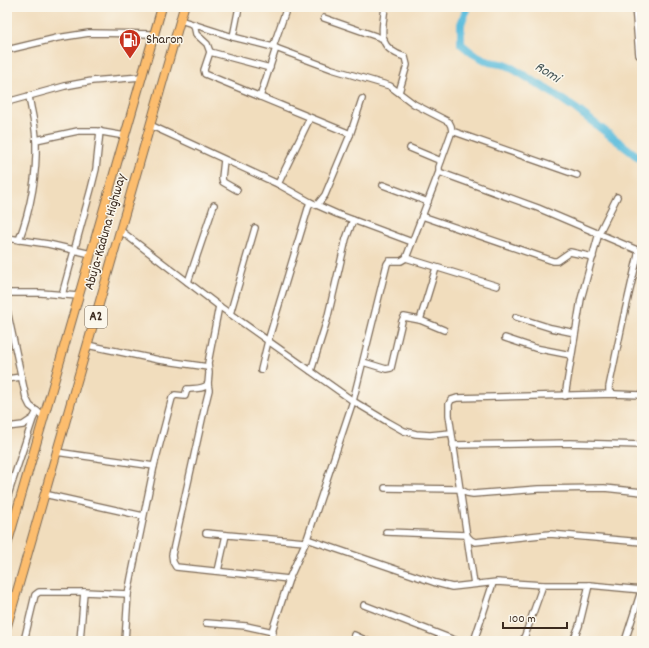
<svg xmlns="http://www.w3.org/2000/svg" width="649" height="648" font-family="Dekko,sans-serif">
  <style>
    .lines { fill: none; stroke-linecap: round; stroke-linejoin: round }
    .river { stroke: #5ebedd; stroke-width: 8 }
    .minor-casing { stroke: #7b6956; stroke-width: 8 }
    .highway-casing { stroke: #7b6956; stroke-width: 10 }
    .minor { stroke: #fff; stroke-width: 5.5 }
    .highway { stroke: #fcbd6e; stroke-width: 8 }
    .labels { text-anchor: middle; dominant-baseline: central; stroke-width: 3; stroke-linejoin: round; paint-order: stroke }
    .shield { fill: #fbf7ec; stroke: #75685c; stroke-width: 1 }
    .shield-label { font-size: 13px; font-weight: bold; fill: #3b2a1e }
    .poi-label { font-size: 14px; fill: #3b2a1e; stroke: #fbf7ec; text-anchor: start }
    .street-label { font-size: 14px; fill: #3b2a1e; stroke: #fbf7ec }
    .water-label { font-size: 15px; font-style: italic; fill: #465657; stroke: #fbf7ec }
  </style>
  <rect width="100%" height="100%" fill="#fbf7ec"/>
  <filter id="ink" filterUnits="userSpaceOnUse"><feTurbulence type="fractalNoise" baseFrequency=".025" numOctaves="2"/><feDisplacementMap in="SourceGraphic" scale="8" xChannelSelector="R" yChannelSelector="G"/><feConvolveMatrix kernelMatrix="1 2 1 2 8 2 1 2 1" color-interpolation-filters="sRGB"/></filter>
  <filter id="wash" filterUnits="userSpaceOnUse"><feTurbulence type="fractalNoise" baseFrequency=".012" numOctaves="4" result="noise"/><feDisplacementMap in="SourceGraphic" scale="16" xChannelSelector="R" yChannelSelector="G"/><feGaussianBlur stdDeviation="0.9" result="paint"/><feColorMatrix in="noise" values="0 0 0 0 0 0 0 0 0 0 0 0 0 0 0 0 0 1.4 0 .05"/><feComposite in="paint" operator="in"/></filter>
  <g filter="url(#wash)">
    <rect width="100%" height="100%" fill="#f1ddbd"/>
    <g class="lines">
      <!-- river -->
      <path class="river" d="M467 7 461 24V44L472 53 489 62 507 65 551 92 576 109 642 160"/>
    </g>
  </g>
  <g filter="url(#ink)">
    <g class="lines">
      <!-- minor casing -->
      <g class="minor-casing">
        <g id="minor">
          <path d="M385 7C382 32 376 48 405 57L407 65 399 92"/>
          <path d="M635 7 639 55"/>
          <path d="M324 18 384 39"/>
          <path d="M180 20 233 37 273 47 332 69 390 86 414 104 449 122 451 126 452 131 439 167V172L406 258 401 261H389L387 264 353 401 307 539 289 579 273 628 271 641"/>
          <path d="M194 25 196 34 207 44 210 52 204 70 205 74 348 133 350 135 325 195 317 205"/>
          <path d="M233 37 239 7"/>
          <path d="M273 47 287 7"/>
          <path d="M7 50 57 38 89 33 154 34"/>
          <path d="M210 52 270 68"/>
          <path d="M260 97 276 48"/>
          <path d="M7 102 65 86 92 81 141 77"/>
          <path d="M150 125 278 184 310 202 337 214 412 242"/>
          <path d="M452 131 577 175"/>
          <path d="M350 135 362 99"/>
          <path d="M36 140 78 131H96L125 136"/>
          <path d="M410 148 441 161"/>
          <path d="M224 160 222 178 223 182 237 190"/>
          <path d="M439 172 538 208 637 250 639 252 638 255 642 257"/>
          <path d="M278 184 310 118"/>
          <path d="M383 185 428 202"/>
          <path d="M422 216 553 261H557L570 252 593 257"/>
          <path d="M121 231 219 306 353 401 388 422 404 431 416 434 430 435 451 433"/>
          <path d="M7 238 48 244 91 254"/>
          <path d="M19 240C31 208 37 175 36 141 36 126 31 111 29 96"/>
          <path d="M406 258 497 286"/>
          <path d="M188 282 214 205"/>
          <path d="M7 293H41L78 296"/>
          <path d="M62 295 91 189 96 169 100 131"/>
          <path d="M219 306 208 363 209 373 208 384 209 390 205 406 172 555 173 562 176 567 289 579"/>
          <path d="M7 310 26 398 30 406 43 416"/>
          <path d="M230 314 255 228"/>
          <path d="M516 317 551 328 575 333"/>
          <path d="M420 320 436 268"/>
          <path d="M505 338 535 348 571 355"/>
          <path d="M87 345 159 360 208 367"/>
          <path d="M363 362 386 369 391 368 402 321 404 317 420 320 444 330"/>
          <path d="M261 370 268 341 310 202"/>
          <path d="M311 371 327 320 346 239 353 220"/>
          <path d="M7 379 21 377"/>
          <path d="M614 394 609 391V387L623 320 638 255 642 247"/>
          <path d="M565 396 581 299 599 233 617 197"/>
          <path d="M7 427 23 425 32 419"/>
          <path d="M453 445 570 443 642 445"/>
          <path d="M56 452 154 466"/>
          <path d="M385 488 459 489 467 493 473 494 538 489 604 488 642 492"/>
          <path d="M44 494 143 516"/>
          <path d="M7 498 33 419 37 411"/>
          <path d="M386 532 466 535 471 540 475 542 550 534 642 542"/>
          <path d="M206 533 305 542"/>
          <path d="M307 539 436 583 452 587 497 582 543 585H589L642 590"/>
          <path d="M218 571 226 535"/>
          <path d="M474 584 449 415V404L451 400 457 398 614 394 642 395"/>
          <path d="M364 605 457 641"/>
          <path d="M206 623 246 626 273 632"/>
          <path d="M354 635 367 641"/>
          <path d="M24 641 35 595 39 592H84L128 594"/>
          <path d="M80 641 84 592"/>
          <path d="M125 641 128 594 131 578 154 466 172 398 175 395 185 396 187 389C194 388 203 390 208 384"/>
          <path d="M474 641 493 583"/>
          <path d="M523 641 543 585"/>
          <path d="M573 641 579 626 589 585"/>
          <path d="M625 641 642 588"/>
        </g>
      </g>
      <!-- highway casing -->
      <g class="highway-casing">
        <g id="highway">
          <path d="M7 545 162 7"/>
          <path d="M7 626 184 7"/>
        </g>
      </g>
      <!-- minor -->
      <use href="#minor" class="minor"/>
      <!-- highway -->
      <use href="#highway" class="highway"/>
    </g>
  </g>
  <!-- icons -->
  <defs>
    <g id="fuel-pin" transform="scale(1.15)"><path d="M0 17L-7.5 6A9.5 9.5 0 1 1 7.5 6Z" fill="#c8321e" stroke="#fbf7ec"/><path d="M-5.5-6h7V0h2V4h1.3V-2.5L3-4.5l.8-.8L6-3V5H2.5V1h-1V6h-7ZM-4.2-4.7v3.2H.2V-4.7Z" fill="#fff"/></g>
  </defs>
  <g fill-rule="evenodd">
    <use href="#fuel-pin" x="130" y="40"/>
  </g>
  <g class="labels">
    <!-- shield labels -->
    <rect class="shield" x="85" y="306" width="22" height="22" rx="3"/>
    <g class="shield-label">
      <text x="96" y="317">A2</text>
    </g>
    <!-- poi labels -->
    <g class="poi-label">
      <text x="146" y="40">Sharon</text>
    </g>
    <!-- street labels -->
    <g class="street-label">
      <text transform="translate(106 232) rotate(-74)">Abuja-Kaduna Highway</text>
    </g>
    <!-- water labels -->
    <g class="water-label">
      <text transform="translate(547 73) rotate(32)">Romi</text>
    </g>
  </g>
  <!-- margin -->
  <rect width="649" height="648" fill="none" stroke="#fbf7ec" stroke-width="24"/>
  <!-- scale -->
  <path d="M503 622v6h64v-6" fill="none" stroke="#3b2a1e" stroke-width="2"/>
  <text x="509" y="622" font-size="12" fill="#3b2a1e" stroke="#fbf7ec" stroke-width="3" paint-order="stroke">100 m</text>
</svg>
